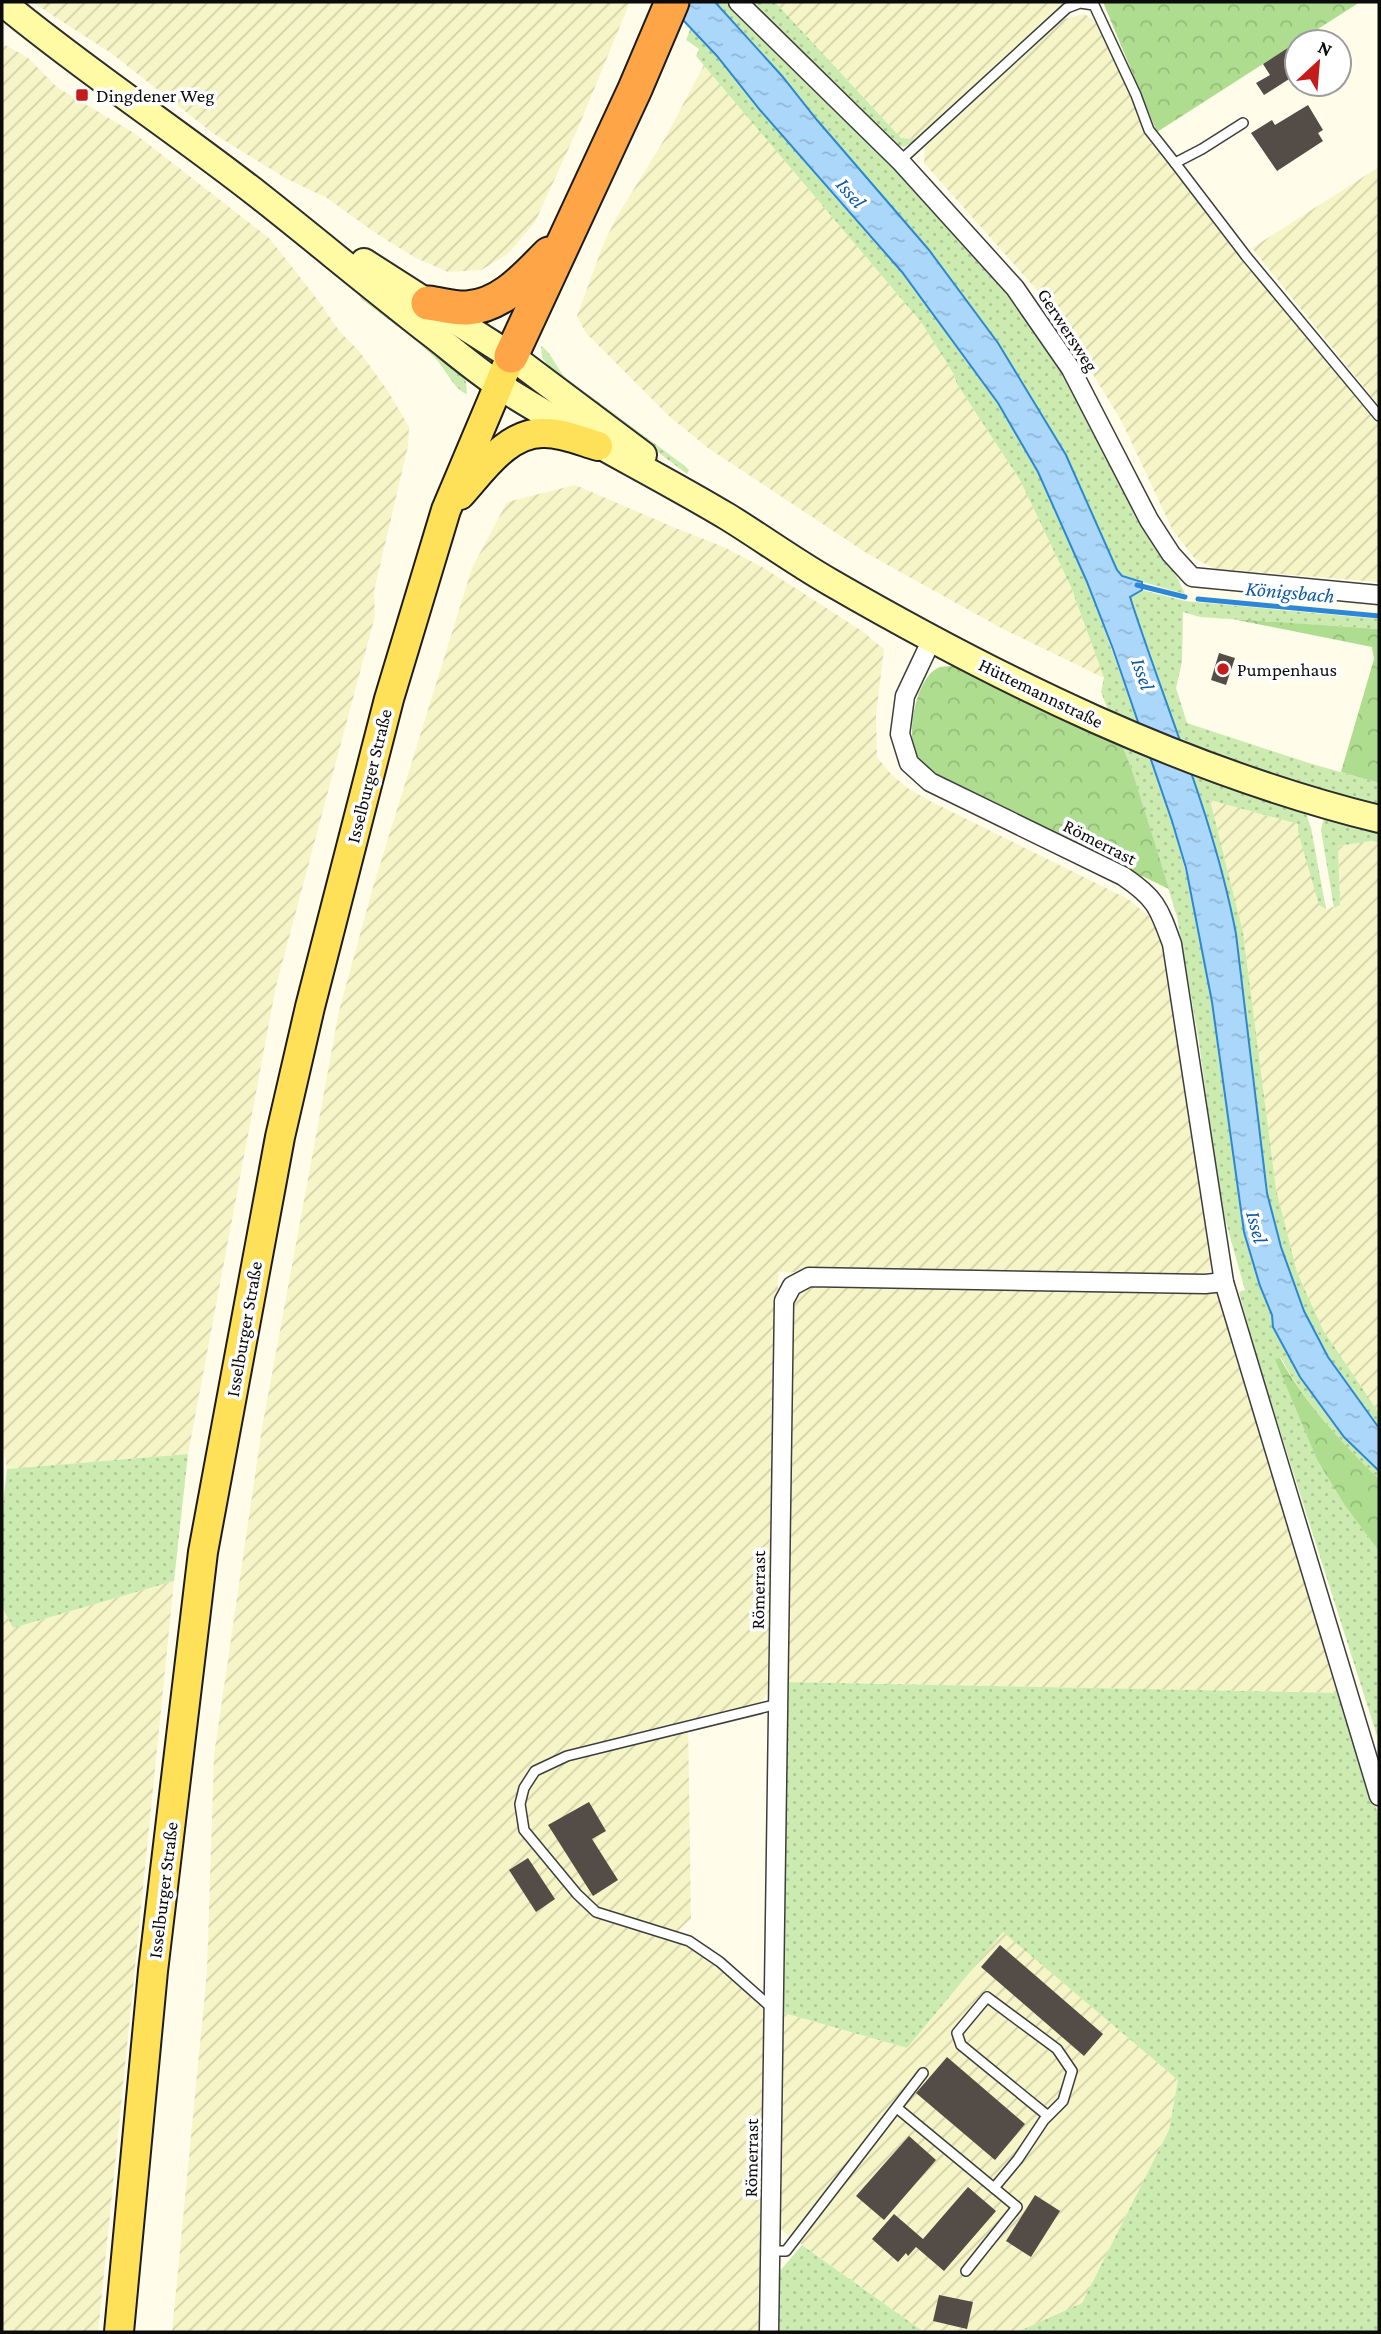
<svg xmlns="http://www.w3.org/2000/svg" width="1381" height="2334" font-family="'Crimson Pro',serif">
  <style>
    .farmland { fill: url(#farmland-furrows) }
    .grass { fill: url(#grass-dots) }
    .forest { fill: url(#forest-crowns) }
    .water { fill: url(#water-ripples); stroke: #2c88d6; stroke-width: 2 }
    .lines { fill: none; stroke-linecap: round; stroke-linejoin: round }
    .stream { stroke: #2c88d6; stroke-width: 5 }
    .building { fill: #544d47 }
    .lane-casing { stroke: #3e3e3e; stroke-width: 12 }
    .street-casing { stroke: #3e3e3e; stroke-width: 21 }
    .secondary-casing { stroke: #2d2d2d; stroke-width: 30 }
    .primary-casing { stroke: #1c1c1c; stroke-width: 32 }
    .highway-casing { stroke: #1c1c1c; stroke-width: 37 }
    .lane { stroke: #fff; stroke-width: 9 }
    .street { stroke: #fff; stroke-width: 18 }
    .secondary { stroke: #fffaa4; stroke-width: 26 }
    .primary { stroke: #ffe059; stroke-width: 28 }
    .highway { stroke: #fea548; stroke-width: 33 }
    .poi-dot { fill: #c31c1b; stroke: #fff; stroke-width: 2.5 }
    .labels { text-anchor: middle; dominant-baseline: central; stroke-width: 7; stroke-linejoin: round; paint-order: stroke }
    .poi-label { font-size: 19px; fill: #0b0b0b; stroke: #fff; text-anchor: start }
    .street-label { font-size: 19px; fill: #0b0b0b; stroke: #fff }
    .water-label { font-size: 21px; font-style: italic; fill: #0d59a3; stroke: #fff }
  </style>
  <defs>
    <pattern id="farmland-furrows" width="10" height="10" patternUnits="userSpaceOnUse" patternTransform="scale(1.75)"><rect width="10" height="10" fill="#f6f5c7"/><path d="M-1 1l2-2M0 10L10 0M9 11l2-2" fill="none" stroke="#d2d1aa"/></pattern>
    <pattern id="grass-dots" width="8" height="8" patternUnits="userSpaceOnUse" patternTransform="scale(1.75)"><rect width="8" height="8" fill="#ccebb0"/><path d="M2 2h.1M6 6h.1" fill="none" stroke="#aec896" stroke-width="1.8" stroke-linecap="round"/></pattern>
    <pattern id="forest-crowns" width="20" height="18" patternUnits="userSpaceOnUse" patternTransform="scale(1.75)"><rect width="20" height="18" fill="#aedd8f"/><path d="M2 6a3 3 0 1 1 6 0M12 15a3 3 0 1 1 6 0" fill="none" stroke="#94bc7a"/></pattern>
    <pattern id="water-ripples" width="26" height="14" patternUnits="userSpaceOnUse" patternTransform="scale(1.75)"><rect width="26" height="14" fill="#aad7fa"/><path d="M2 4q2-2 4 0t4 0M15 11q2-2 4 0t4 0" fill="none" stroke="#91b7d5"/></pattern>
  </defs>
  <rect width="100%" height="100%" fill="#fffce9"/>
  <!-- farmland -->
  <g class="farmland">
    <path d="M32 2H630L578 128 535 222 508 254 481 270 448 272 414 257 374 232 327 198 285 178 214 134 111 53Z"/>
    <path d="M775 2H1067L917 139 901 138Z"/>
    <path d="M1085 14 1102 28 1148 139 1379 425V582L1216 569 1195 559 1172 529 1122 422 1052 307 924 163 925 147 1064 19Z"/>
    <path d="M5 45 27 57 58 88 134 133 269 238 318 300 340 332 359 351 388 391 409 427 408 446 374 591 375 616 276 986 188 1454 7 1469 2 1441V51Z"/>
    <path d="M704 65 921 322 953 373 957 384 1020 480 1071 587 1104 678 1001 628 868 554 708 448 669 416 586 333 577 316 603 245 616 218 664 140Z"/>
    <path d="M1379 167V406L1252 248Z"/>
    <path d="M575 485 678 529 724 547 764 568 862 631 884 649 876 715 877 757 891 774 909 789 930 801 1128 899 1150 917 1162 944 1167 970 1211 1262 1210 1271 1193 1279 778 1272 772 1687 760 1703 688 1722 691 1919 670 1938 709 1959 756 1999 768 2014 763 2332H172L207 1972 214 1755 262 1428 339 1011 373 887 472 568 507 502Z"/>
    <path d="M1210 800 1299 824 1298 832 1326 909 1340 905 1338 846 1372 841 1379 843V1413L1323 1330 1297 1272 1276 1189 1243 932Z"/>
    <path d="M817 1283 1218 1291 1254 1416 1343 1693 785 1682 788 1311 798 1293Z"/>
    <path d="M174 1581 98 2332H2V1607L13 1628Z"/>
    <path d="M1002 1931 1178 2080 1169 2130 1082 2303 1017 2332H924L776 2226 784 2013 907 2048Z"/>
  </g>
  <!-- grass -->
  <g class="grass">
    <path d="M715 2H727L753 24 972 247 1042 332 1178 569 1174 571 1185 594 1122 576 1117 570 1089 506 998 343 929 250 817 120 782 76Z"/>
    <path d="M748 2H775L901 138 917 139 904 147 892 144Z"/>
    <path d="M691 27 902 272 998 403 1038 472 1060 519 1087 582 1138 722 1113 712 1110 715 1101 692 1104 678 1071 587 1020 480 957 384 953 373 921 322 696 56 699 49 686 40Z"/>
    <path d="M358 289 459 370 466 382 467 394C453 389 446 369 435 358 413 336 386 318 361 299Z"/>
    <path d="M541 346C552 353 556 368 566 378L685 466 689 470 687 474 552 372 542 357Z"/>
    <path d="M1142 590 1185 601 1379 619V629L1200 617 1183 612 1182 662 1176 688 1187 723 1312 764 1379 783V807L1297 785 1216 757 1210 751 1179 738 1130 597Z"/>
    <path d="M1121 743 1150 758 1172 821 1196 911 1225 1085 1244 1232 1260 1286 1272 1315 1273 1327 1300 1377 1344 1437 1379 1471V1479C1342 1443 1305 1403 1281 1358L1276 1359 1317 1460 1345 1506 1379 1551V1742L1259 1365 1239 1292 1245 1290 1220 1201 1199 1042 1177 917 1131 767Z"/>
    <path d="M1191 774 1226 787 1230 786 1300 808 1307 816 1311 828 1326 909 1319 905 1298 832V824L1210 800 1243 932 1276 1189 1297 1272 1323 1330 1379 1413V1428L1328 1357 1304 1311 1287 1270 1267 1193 1236 934 1229 899Z"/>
    <path d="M1328 816 1379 829V843L1372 841 1338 846 1340 905 1334 908 1321 830 1323 821Z"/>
    <path d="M188 1454 174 1581 13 1628 2 1607V1514L7 1469Z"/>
    <path d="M785 1682 1343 1693 1379 1818V2332H1017L1082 2303 1169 2130 1178 2080 1003 1932 907 2048 784 2013Z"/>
    <path d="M802 2245 924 2332H777L779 2272Z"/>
  </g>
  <!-- forest -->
  <g class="forest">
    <path d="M1103 2H1360L1157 132Z"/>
    <path d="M1232 619 1379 629V783L1341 772 1374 659 1372 647Z"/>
    <path d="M957 666 1121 743 1131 767 1169 889 941 779C931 772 920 764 915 752 906 730 917 675 940 667 945 666 952 666 957 666Z"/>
    <path d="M1280 1358C1305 1403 1342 1443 1379 1479V1551L1345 1506 1317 1460 1275 1359Z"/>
  </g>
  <!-- water -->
  <path class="water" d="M666 2H715L782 76 817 120 929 250 998 343 1066 455 1117 570 1122 576 1142 582V590L1130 597C1166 709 1214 818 1236 934L1267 1193 1281 1247 1304 1311 1328 1357 1379 1428V1471L1344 1437 1300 1377 1273 1327 1272 1315 1260 1286 1244 1232 1212 1002 1186 868 1172 821 1113 649 1087 582 1038 472 998 403 902 272 760 110 717 56Z"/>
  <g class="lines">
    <!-- stream -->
    <g class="stream">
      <path d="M1137 585 1185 597"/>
      <path d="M1198 599 1379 616"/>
    </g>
  </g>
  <!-- building -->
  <g class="building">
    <path d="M1297 42V74L1264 95 1256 83 1270 75 1263 64Z"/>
    <path d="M1308 105 1323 130 1318 133 1323 141 1277 171 1251 133 1272 120 1275 125Z"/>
    <path d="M1219 653 1235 658 1226 685 1211 680Z"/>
    <path d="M589 1802 606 1831 592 1839 618 1880 593 1896 548 1825Z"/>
    <path d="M528 1858 555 1899 536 1912 509 1870Z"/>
    <path d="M1000 1945 1103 2034 1084 2056 981 1967Z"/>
    <path d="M947 2057 1025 2124 995 2160 916 2093Z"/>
    <path d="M909 2136 936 2160 884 2220 856 2196Z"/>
    <path d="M968 2187 996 2211 944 2271 916 2247 908 2256 906 2253 898 2262 872 2239 894 2214 923 2239Z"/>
    <path d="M1035 2195 1060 2211 1031 2257 1006 2241Z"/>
    <path d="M939 2295 973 2302 967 2329 933 2321Z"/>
  </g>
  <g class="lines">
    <!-- lane casing -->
    <g class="lane-casing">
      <g id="lane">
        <path d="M1243 123 1202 149 1175 163 1246 256 1379 416"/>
        <path d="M900 161 1067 8 1080 3 1094 5 1136 95 1149 130 1175 163"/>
        <path d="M773 2009 720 1962 689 1941 596 1912 577 1894 524 1830 520 1804 524 1788 535 1771 567 1756 778 1704"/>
        <path d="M897 2108 1017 2207 966 2271"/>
        <path d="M994 2188 1018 2159 1044 2120 1063 2101 1072 2071 1057 2049 987 1997 957 2033 961 2045 1048 2116"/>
        <path d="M771 2251H786L923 2073"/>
      </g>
    </g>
    <!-- street casing -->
    <g class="street-casing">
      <g id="street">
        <path d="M738 2 900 161 1015 288 1071 369 1149 520 1171 554 1192 577 1379 595"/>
        <path d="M932 639 905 696 900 734 909 763 930 782 1123 876C1156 898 1159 908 1172 944L1224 1282 1379 1796"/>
        <path d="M769 2332 784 1301 792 1286 809 1277 1205 1284 1224 1282"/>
      </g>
    </g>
    <!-- secondary casing -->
    <g class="secondary-casing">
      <g id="secondary">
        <path d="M2 2C85 71 176 130 261 197 318 242 374 289 432 334 455 352 478 372 503 388 576 435 653 472 728 517 762 538 795 562 830 582 1003 682 1185 771 1379 819"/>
        <path d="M364 262 511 356 643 455"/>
      </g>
    </g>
    <!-- primary casing -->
    <g class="primary-casing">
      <g id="primary">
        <path d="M460 495C482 471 508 431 545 433 563 433 581 441 598 446"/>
        <path d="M119 2332 153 1971 203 1552 280 1137 310 1007 389 699 446 510 511 356"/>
      </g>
    </g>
    <!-- highway casing -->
    <g class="highway-casing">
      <g id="highway">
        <path d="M428 303C440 304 454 309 467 308 502 306 527 276 549 254"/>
        <path d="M511 356 635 89 672 2"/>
      </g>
    </g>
    <!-- lane -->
    <use href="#lane" class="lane"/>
    <!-- street -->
    <use href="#street" class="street"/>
    <!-- secondary -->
    <use href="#secondary" class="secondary"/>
    <!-- primary -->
    <use href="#primary" class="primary"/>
    <!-- highway -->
    <use href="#highway" class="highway"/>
  </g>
  <!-- markers -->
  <g class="poi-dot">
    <rect x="75" y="88" width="14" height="14" rx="3.5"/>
    <circle cx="1223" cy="669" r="7"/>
  </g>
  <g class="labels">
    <!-- poi labels -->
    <g class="poi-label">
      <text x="96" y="95">Dingdener Weg</text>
      <text x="1237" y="669">Pumpenhaus</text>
    </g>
    <!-- street labels -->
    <g class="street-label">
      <text transform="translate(1068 330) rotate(57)">Gerwersweg</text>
      <text transform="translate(1041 693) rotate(26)">Hüttemannstraße</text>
      <text transform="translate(369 776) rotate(-76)">Isselburger Straße</text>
      <text transform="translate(1100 842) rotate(27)">Römerrast</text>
      <text transform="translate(244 1329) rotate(-80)">Isselburger Straße</text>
      <text transform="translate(758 1590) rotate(-89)">Römerrast</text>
      <text transform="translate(163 1890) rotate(-83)">Isselburger Straße</text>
      <text transform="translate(751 2158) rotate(-89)">Römerrast</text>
    </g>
    <!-- water labels -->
    <g class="water-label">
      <text transform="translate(851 193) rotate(49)">Issel</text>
      <text transform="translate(1290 592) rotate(5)">Königsbach</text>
      <text transform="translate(1143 674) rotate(71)">Issel</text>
      <text transform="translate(1257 1227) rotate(75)">Issel</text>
    </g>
  </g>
  <!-- border -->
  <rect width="1381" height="2334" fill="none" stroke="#0b0b0b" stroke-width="7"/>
  <!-- north arrow -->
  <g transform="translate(1318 63) rotate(26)"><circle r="33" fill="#ffffff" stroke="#9d9d9d" stroke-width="2"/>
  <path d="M0-5L12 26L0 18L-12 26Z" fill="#c31c1b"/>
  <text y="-10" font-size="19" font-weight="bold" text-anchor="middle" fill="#0b0b0b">N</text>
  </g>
</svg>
